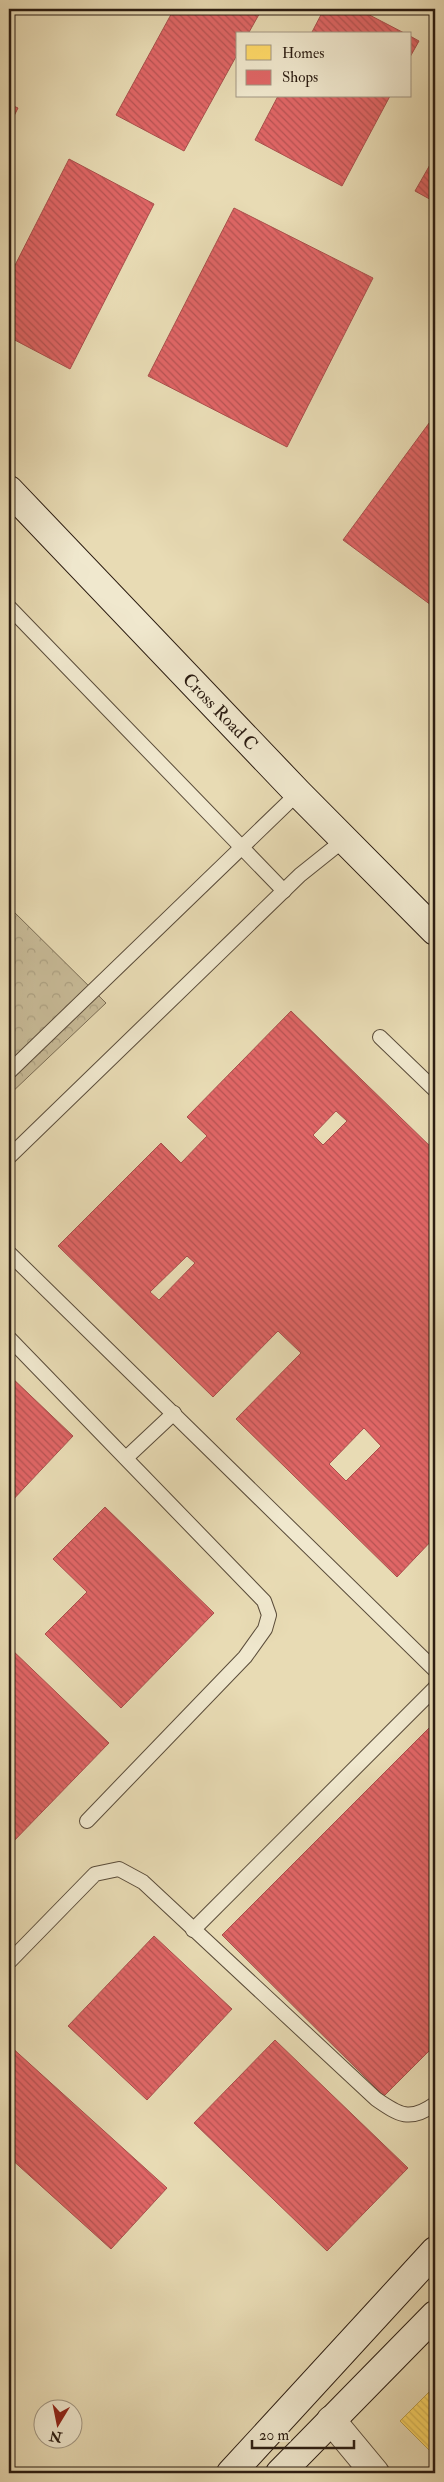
<svg xmlns="http://www.w3.org/2000/svg" width="444" height="2482" font-family="'IM FELL Double Pica',serif">
  <style>
    .park { fill: url(#park-crowns); stroke: #7a6c54 }
    .homes { fill: url(#homes-back-hatch); stroke: #bfa04c }
    .shops { fill: url(#shops-back-hatch); stroke: #aa504c; fill-rule: evenodd }
    .lines { fill: none; stroke-linecap: round; stroke-linejoin: round }
    .lane-casing { stroke: #5a4c3a; stroke-width: 16 }
    .street-casing { stroke: #5a4c3a; stroke-width: 30 }
    .secondary-casing { stroke: #2b1c11; stroke-width: 30 }
    .lane { stroke: #f0e8ce; stroke-width: 14 }
    .street { stroke: #f0e8ce; stroke-width: 28 }
    .secondary { stroke: #f0e8ce; stroke-width: 28 }
    .labels { text-anchor: middle; dominant-baseline: central; stroke-width: 5; stroke-linejoin: round; paint-order: stroke }
    .street-label { font-size: 18px; fill: #2b1c11; stroke: #f0e8ce }
  </style>
  <defs>
    <pattern id="park-crowns" width="20" height="18" patternUnits="userSpaceOnUse" patternTransform="scale(1.25)"><rect width="20" height="18" fill="#c8bb98"/><path d="M2 6a3 3 0 1 1 6 0M12 15a3 3 0 1 1 6 0" fill="none" stroke="#aca082"/></pattern>
    <pattern id="homes-back-hatch" width="6" height="6" patternUnits="userSpaceOnUse" patternTransform="scale(1.25)"><rect width="6" height="6" fill="#ffd966"/><path d="M-1 5l2 2M0 0l6 6M5-1l2 2" fill="none" stroke="#dbba57"/></pattern>
    <pattern id="shops-back-hatch" width="6" height="6" patternUnits="userSpaceOnUse" patternTransform="scale(1.25)"><rect width="6" height="6" fill="#e06666"/><path d="M-1 5l2 2M0 0l6 6M5-1l2 2" fill="none" stroke="#b65353"/></pattern>
  </defs>
  <rect width="100%" height="100%" fill="#e8dbb4"/>
  <filter id="stains"><feTurbulence type="fractalNoise" baseFrequency=".004" numOctaves="4"/><feColorMatrix values="0 0 0 0 .2 0 0 0 0 .09 0 0 0 0 .02 0 0 0 .5 -.17"/></filter>
  <radialGradient id="worn" r=".72"><stop offset=".6" stop-color="#630" stop-opacity="0"/><stop offset="1" stop-color="#630" stop-opacity=".3"/></radialGradient>
  <!-- park -->
  <path class="park" d="M9 907 106 1003 9 1095Z"/>
  <!-- homes -->
  <path class="homes" d="M435 2386V2456L400 2421Z"/>
  <!-- shops -->
  <g class="shops">
    <path d="M174 9H262L248 34H238V53L184 151 116 115Z"/>
    <path d="M324 9H358L406 34H311Z"/>
    <path d="M410 36 419 41 410 57Z"/>
    <path d="M278 96H390L342 186 255 140Z"/>
    <path d="M9 104 18 108 9 126Z"/>
    <path d="M435 156V202L415 191Z"/>
    <path d="M69 159 154 204 70 369 9 337V277Z"/>
    <path d="M234 208 373 278 287 447 148 376Z"/>
    <path d="M435 415V608L343 540Z"/>
    <path d="M291 1011 435 1151V1537L397 1577 236 1419 301 1353 278 1331 213 1397 58 1246 161 1143 181 1163 207 1136 187 1117ZM336 1111 347 1121 323 1145 313 1135ZM187 1256 195 1263 159 1300 150 1292ZM364 1428 381 1446 346 1481 329 1464Z"/>
    <path d="M9 1375 73 1436 9 1504Z"/>
    <path d="M105 1507 214 1613 121 1708 45 1634 87 1592 53 1559Z"/>
    <path d="M9 1647 109 1743 9 1846Z"/>
    <path d="M435 1722V2045L384 2096 222 1935Z"/>
    <path d="M154 1936 232 2009 147 2100 68 2026Z"/>
    <path d="M275 2040 408 2168 327 2251 194 2123Z"/>
    <path d="M9 2045 167 2188 111 2249 9 2157Z"/>
  </g>
  <g class="lines">
    <!-- lane casing -->
    <g class="lane-casing">
      <g id="lane">
        <path d="M9 607 284 891"/>
        <path d="M380 1037 435 1090"/>
        <path d="M9 1072 298 793"/>
        <path d="M9 1157 300 875 345 839"/>
        <path d="M9 1253 435 1670"/>
        <path d="M9 1338 264 1601 269 1615 265 1629 245 1657 87 1821"/>
        <path d="M126 1458 174 1413"/>
        <path d="M193 1930 435 1688"/>
        <path d="M9 1962 95 1874 119 1869 143 1882 376 2099C399 2115 410 2122 435 2104"/>
        <path d="M9 2472 10 2473"/>
      </g>
    </g>
    <!-- street casing -->
    <g class="street-casing">
      <path id="street" d="M331 2420 375 2473"/>
    </g>
    <!-- secondary casing -->
    <g class="secondary-casing">
      <g id="secondary">
        <path d="M9 490 298 793 435 931"/>
        <path d="M231 2473 435 2251"/>
        <path d="M280 2473 435 2315"/>
      </g>
    </g>
    <!-- lane -->
    <use href="#lane" class="lane"/>
    <!-- street -->
    <use href="#street" class="street"/>
    <!-- secondary -->
    <use href="#secondary" class="secondary"/>
  </g>
  <g class="labels">
    <!-- street labels -->
    <g class="street-label">
      <text transform="translate(220 712) rotate(46)">Cross Road C</text>
    </g>
  </g>
  <!-- margin -->
  <rect width="444" height="2482" fill="none" stroke="#e8dbb4" stroke-width="30"/>
  <rect x="10" y="10" width="424" height="2462" fill="none" stroke="#2b1c11" stroke-width="2.5"/>
  <rect x="15" y="15" width="414" height="2452" fill="none" stroke="#2b1c11"/>
  <!-- legend -->
  <rect x="236" y="32" width="175" height="65" fill="#f0e8ce" stroke="#a19682"/>
  <rect x="246" y="45" width="25" height="15" fill="#ffd966" stroke="#a19682"/>
  <text x="282" y="58" font-size="15" fill="#2b1c11">Homes</text>
  <rect x="246" y="70" width="25" height="15" fill="#e06666" stroke="#a19682"/>
  <text x="282" y="82" font-size="15" fill="#2b1c11">Shops</text>
  <!-- north arrow -->
  <g transform="translate(58 2424) rotate(190)"><circle r="24" fill="#f0e8ce" stroke="#a19682"/>
  <path d="M0-4L9 19L0 12L-9 19Z" fill="#8f2418"/>
  <text y="-8" font-size="14" font-weight="bold" text-anchor="middle" fill="#2b1c11">N</text>
  </g>
  <!-- scale -->
  <path d="M252 2440v8h102v-8" fill="none" stroke="#2b1c11" stroke-width="2.5"/>
  <text x="259" y="2440" font-size="15" fill="#2b1c11" stroke="#f0e8ce" stroke-width="4" paint-order="stroke">20 m</text>
  <rect width="100%" height="100%" filter="url(#stains)"/>
  <rect width="100%" height="100%" fill="url(#worn)"/>
</svg>
